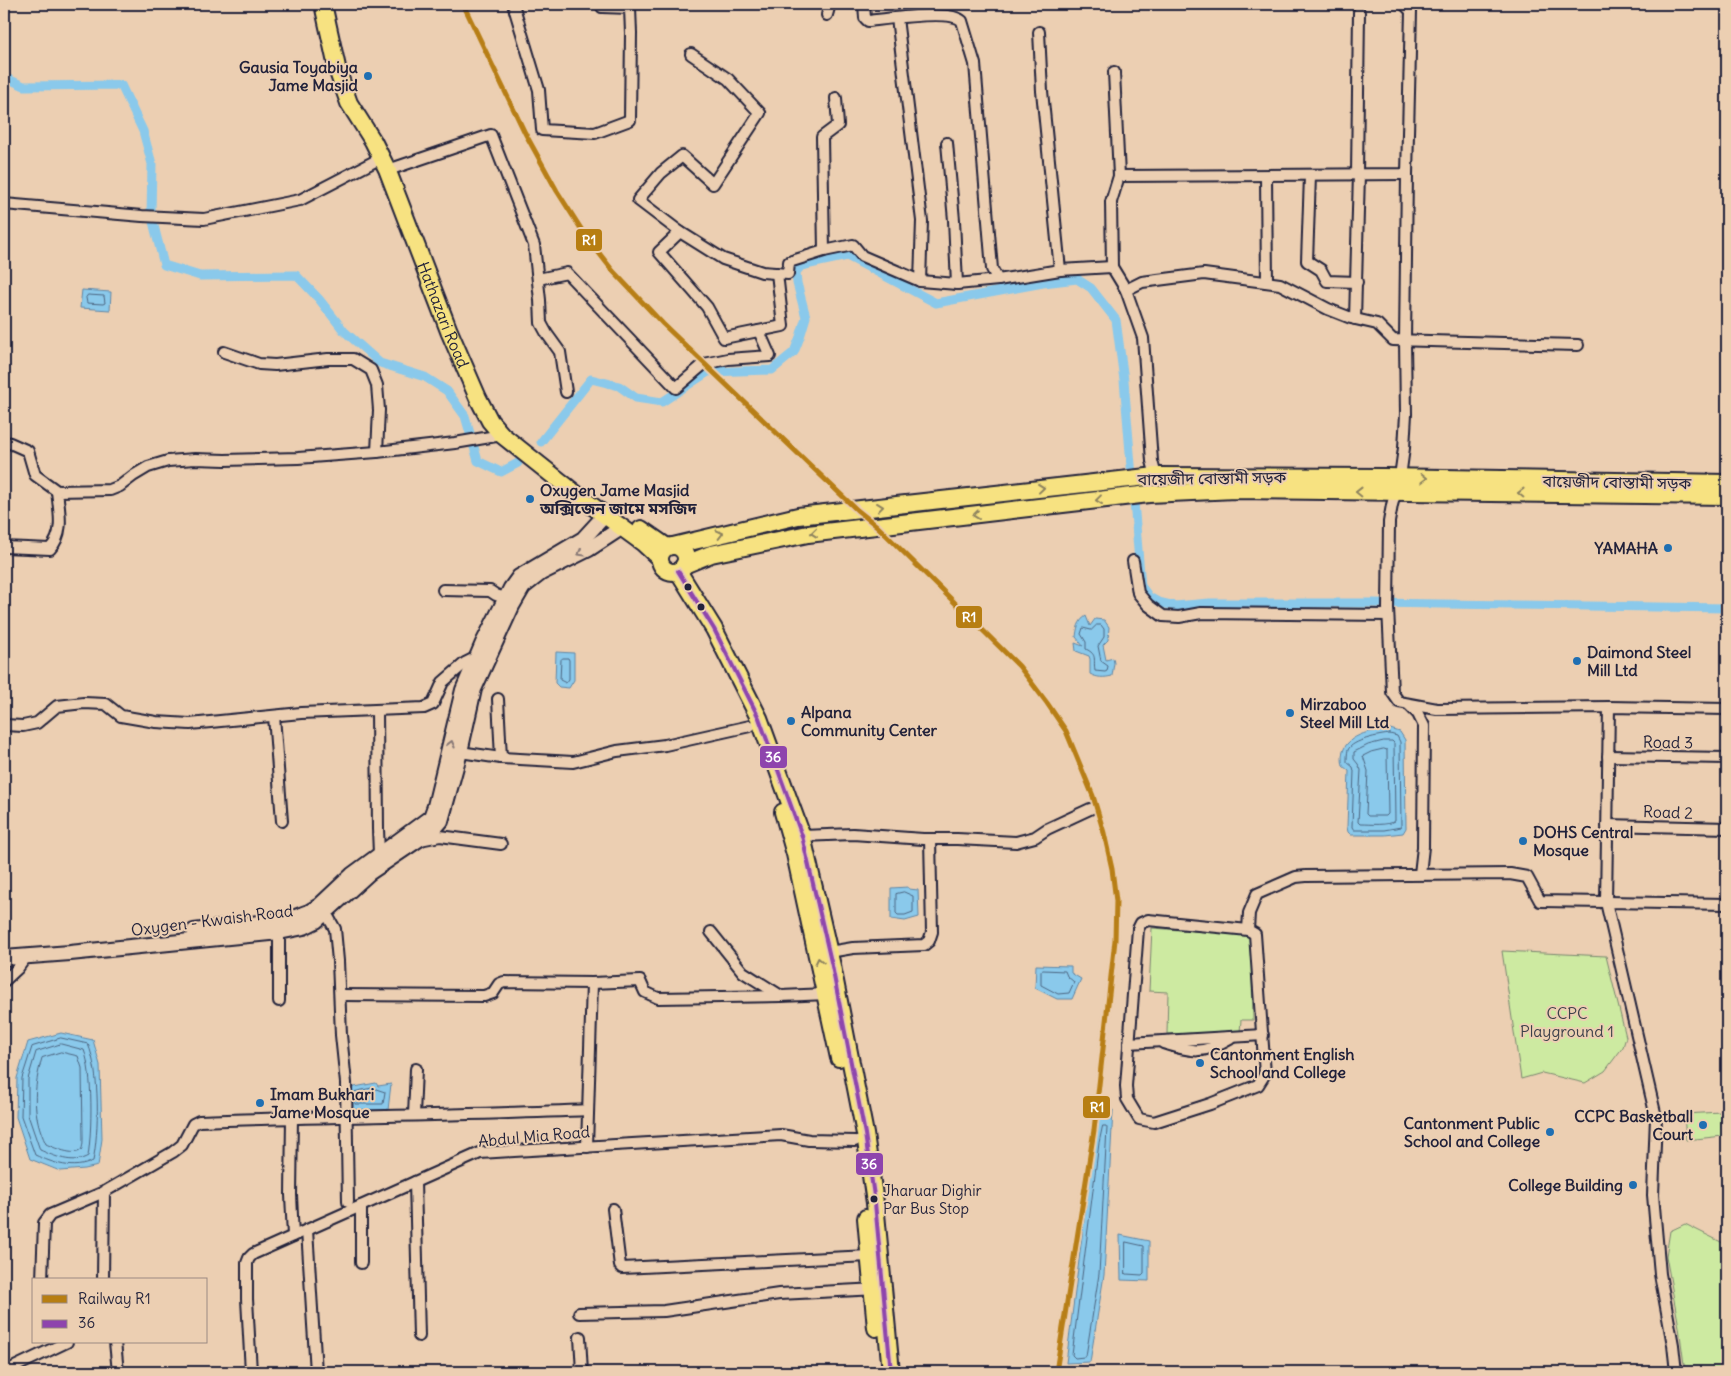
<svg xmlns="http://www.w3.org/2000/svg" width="1731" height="1376" font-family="Delius,'Noto Sans Bengali',sans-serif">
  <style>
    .green { fill: #cdeaa1; stroke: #78866e }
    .water { fill: #8ac9eb; stroke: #6086a5 }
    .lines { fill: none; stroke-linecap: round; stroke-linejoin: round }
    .shore { stroke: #4c6581; stroke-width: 1 }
    .canal { stroke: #8ac9eb; stroke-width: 9 }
    .minor-casing { stroke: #22223b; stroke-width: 14 }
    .secondary-casing { stroke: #22223b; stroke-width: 18 }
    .primary-casing { stroke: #22223b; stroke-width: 20 }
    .trunk-casing { stroke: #22223b; stroke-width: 20 }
    .minor { stroke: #eccfb2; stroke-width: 10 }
    .secondary { stroke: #eccfb2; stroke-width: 14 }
    .primary { stroke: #f7e281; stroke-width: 16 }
    .trunk { stroke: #f7e281; stroke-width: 16 }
    .bus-1-casing { stroke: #eccfb2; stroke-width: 8 }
    .bus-1 { stroke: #8e44ad; stroke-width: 4 }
    .rail-1-casing { stroke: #eccfb2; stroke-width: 9 }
    .rail-1 { stroke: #b77e12; stroke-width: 5 }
    .oneway { stroke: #8c825e }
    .oneway2 { stroke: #877876 }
    .poi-dot { fill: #1f6fb2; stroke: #eccfb2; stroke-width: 2 }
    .bus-dot { fill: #22223b; stroke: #eccfb2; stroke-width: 2 }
    .labels { text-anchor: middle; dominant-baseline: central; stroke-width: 4; stroke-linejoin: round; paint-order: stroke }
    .bus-label { font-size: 15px; fill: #22223b; stroke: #eccfb2; text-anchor: start }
    .poi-label { font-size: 16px; font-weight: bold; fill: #22223b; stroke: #eccfb2; text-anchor: start }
    .street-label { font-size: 16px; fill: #22223b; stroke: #eccfb2 }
    .park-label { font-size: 16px; fill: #3c404a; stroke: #eccfb2 }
    .line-badge { stroke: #eccfb2; stroke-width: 2 }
    .badge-label { font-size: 14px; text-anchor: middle; font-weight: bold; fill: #fff }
  </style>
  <rect width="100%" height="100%" fill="#eccfb2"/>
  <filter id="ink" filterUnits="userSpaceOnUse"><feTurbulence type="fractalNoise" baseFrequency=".02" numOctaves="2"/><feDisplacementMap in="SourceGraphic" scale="10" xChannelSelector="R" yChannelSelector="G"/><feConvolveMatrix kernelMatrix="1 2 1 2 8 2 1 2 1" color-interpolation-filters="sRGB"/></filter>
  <g filter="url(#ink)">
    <!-- green -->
    <g class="green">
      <path d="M1152 928 1251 935 1253 1020H1241L1240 1032 1167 1034 1168 992 1149 991Z"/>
      <path d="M1502 951 1606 956 1626 1037 1623 1047 1605 1071 1585 1083 1542 1073 1521 1079Z"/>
      <path d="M1721 1112 1723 1136 1686 1140 1684 1114Z"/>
      <path d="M1685 1224 1727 1245V1372H1685L1679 1327 1666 1256 1670 1231Z"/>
    </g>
    <!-- water -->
    <g class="water">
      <path d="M82 290 111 292 110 310 80 308Z"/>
      <path d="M1086 616 1090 626 1095 619 1104 620 1109 627 1108 640 1103 645 1106 660 1113 658 1114 663 1112 676C1104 678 1097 678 1090 674V659L1089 656 1076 651 1075 643 1083 646 1076 637C1077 629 1078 621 1086 616Z"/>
      <path d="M556 652 574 653V680L569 688 559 687 555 683Z"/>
      <path d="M1390 729 1400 732 1405 740 1406 828 1403 833 1385 835H1351L1348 832 1347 827 1349 771 1343 766C1336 737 1368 730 1390 729Z"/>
      <path d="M908 887 909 889 918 890 919 917 905 921 891 919V888Z"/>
      <path d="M1036 965 1071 966V973L1081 979 1072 999H1057L1035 988Z"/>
      <path d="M61 1033 93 1040 100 1065 102 1139 98 1166 85 1169 60 1171 30 1159 16 1117 17 1078 28 1042Z"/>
      <path d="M376 1083 378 1086 391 1084 388 1110H349V1088Z"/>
      <path d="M1100 1110H1113L1104 1275 1090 1362 1066 1363 1094 1142Z"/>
      <path d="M1120 1235 1149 1241V1281L1121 1280Z"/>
    </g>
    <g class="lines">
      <!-- shore -->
      <g class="shore">
        <path d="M88 295 104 296 105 303 103 304 87 303 86 298Z"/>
        <path d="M1097 625H1101L1104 629V637L1098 646 1101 661 1108 666 1107 671 1105 672 1095 671C1093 659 1098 655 1086 649V642L1081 634 1083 628 1091 630Z"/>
        <path d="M563 658H568L569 660V679L566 683 560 680 561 660Z"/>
        <path d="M1390 734 1397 736 1400 742 1401 827 1384 830H1354L1352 827 1354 771 1353 767 1347 762C1347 759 1347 753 1348 750 1352 740 1380 735 1390 734Z"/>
        <path d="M1384 741H1392L1394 743 1395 821C1386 826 1371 824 1360 824L1358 822 1361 770 1358 764 1354 759V752L1368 745Z"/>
        <path d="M1384 749 1387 750V753L1388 814 1386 816H1368L1366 814 1368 771 1363 756 1371 752Z"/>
        <path d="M904 892 913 896V912L905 915H898L896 913V894Z"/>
        <path d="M1043 970 1065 971 1067 976 1074 982 1069 993 1058 994 1041 985V972Z"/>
        <path d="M61 1038 88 1044C100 1072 99 1132 93 1161 74 1171 53 1163 35 1155L21 1116 22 1078 32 1047Z"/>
        <path d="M61 1044 84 1050C93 1073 92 1131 88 1156 73 1165 54 1156 40 1150L28 1115V1079L36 1052Z"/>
        <path d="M61 1052 78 1056 82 1068 83 1138C83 1140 83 1148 81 1150 75 1157 52 1147 46 1144 32 1115 33 1089 42 1058Z"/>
        <path d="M373 1088 385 1092 383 1104H355V1092Z"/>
        <path d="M1103 1126H1106L1107 1128 1099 1274 1086 1356 1084 1357 1075 1358 1072 1355 1099 1143Z"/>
        <path d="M1126 1242 1144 1246V1273L1142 1275 1126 1274Z"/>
      </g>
      <!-- canal -->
      <g class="canal">
        <path d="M4 77 24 86 121 85 143 131 152 164 151 214 164 265 200 276 296 275 319 299 344 331 380 363 425 377 447 391 465 416 478 461 501 472 518 463"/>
        <path d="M541 442 591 379 619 386 636 398 662 402 708 372 772 370 794 352 800 337 806 317 797 283 796 272 801 266 847 256 936 303 1043 283 1077 279 1091 288 1116 320 1124 380 1141 586 1149 597 1158 602 1175 606 1210 603H1371L1727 608"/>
      </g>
      <!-- minor casing -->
      <g class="minor-casing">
        <g id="minor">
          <path d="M513 4 539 90 542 130 595 133 630 120 631 33 630 8 602 7 601 4"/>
          <path d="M864 4 865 18 868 21C886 19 951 9 962 21L975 64 992 269 998 280 1060 270 1112 267 1126 290 1143 338 1152 461 1156 476"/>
          <path d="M827 15 830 4"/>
          <path d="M897 18 922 221 920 281"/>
          <path d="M1039 32 1042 91 1060 270"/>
          <path d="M691 54 728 79 760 113 713 184 682 156 661 173 638 200 680 232 723 259 762 272 788 274 789 262 824 251 853 245 862 256 920 281 957 284 998 280"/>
          <path d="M1114 72 1119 176 1407 174 1411 11 1404 4"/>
          <path d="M947 143 954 220 957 284"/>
          <path d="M394 168 491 135 534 245 540 300 541 323 547 334 560 352 566 392"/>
          <path d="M1357 174 1359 12"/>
          <path d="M1407 174 1405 341 1406 414 1404 448 1400 477 1392 505 1389 522 1388 608 1392 692 1399 702 1437 709 1609 707 1727 709"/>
          <path d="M1266 176 1267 282"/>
          <path d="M1310 176 1307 261 1321 270 1327 281 1357 282"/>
          <path d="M4 204 142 216 204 219 300 200 381 158"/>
          <path d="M680 232 659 252 707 307 724 338 783 326 777 273"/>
          <path d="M824 251 822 137 838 125 836 98"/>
          <path d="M1112 267 1111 202 1119 176"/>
          <path d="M538 279 567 273 676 388 704 364 728 359 770 356 759 331"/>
          <path d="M1126 290 1142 282 1204 274 1280 284 1328 309 1351 318 1377 324 1393 340 1578 345"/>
          <path d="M1355 319 1359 174"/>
          <path d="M224 352 259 364 275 365 328 359H353L371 370 377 385 379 410 377 452"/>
          <path d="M4 442 10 443 28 451 35 475 57 491"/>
          <path d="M4 547 50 549C65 533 59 511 57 491L110 490 120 486 133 476 148 467 168 461 195 459 225 460 298 458 377 452 455 443 502 435"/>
          <path d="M1133 561 1138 593 1148 605 1163 616 1179 617 1201 613 1388 615"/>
          <path d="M443 590 490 591 496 595 505 598"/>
          <path d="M498 699 501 758"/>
          <path d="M1408 704 1418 714 1424 726 1423 847 1420 874"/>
          <path d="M377 710 378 829 379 854"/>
          <path d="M274 716 282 821"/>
          <path d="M4 725 23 726 37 723 57 706 84 703 106 704 121 716 156 722 190 724 301 713 424 708 433 704 443 682 465 663 477 657"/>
          <path d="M460 752 501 758 573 762 617 751 665 745 750 726"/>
          <path d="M1608 756 1727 758"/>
          <path d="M1607 825 1727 828"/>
          <path d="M802 836 853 834 923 839H957L1016 842 1035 837 1047 829 1090 809"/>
          <path d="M420 840 440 836 501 844"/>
          <path d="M326 913 335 929 338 961 341 1035 346 1083 348 1202"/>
          <path d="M1148 920 1248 930 1255 934 1265 1074 1258 1085 1210 1104 1154 1122 1139 1119 1127 1099 1126 1086 1138 929 1141 923Z"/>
          <path d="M1248 930 1249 913 1257 894 1296 877 1306 876 1510 874 1527 877 1540 901 1606 902 1609 707"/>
          <path d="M711 932 743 972 781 996 827 994"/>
          <path d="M829 952 853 948 924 945 929 941 932 932 930 839"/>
          <path d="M4 981 18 968 26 957"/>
          <path d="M340 995 484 996 493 993 499 984 504 982 592 983 640 981 645 992 658 998 781 996"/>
          <path d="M279 1001V932"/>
          <path d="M1129 1043 1263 1035"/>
          <path d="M1163 1043C1192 1052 1203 1055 1230 1039"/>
          <path d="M414 1115 416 1069"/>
          <path d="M292 1117 291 1195 293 1236"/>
          <path d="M587 1147 592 983"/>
          <path d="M415 1182 419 1336"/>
          <path d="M613 1209 620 1266 622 1268 869 1256"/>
          <path d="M307 1230 316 1372"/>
          <path d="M361 1263V1206"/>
          <path d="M42 1280 44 1223 50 1215 104 1192"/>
          <path d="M103 1280 104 1192 173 1152 182 1145 193 1124 199 1121C329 1116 458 1116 588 1110"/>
          <path d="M579 1313 664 1311 779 1294 878 1289"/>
          <path d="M580 1337 582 1372"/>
          <path d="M115 1342 118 1372"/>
          <path d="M4 1372 67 1342"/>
          <path d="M251 1372 247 1299V1263L249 1258 253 1254 480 1153 781 1135 809 1140 855 1141"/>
          <path d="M1676 1372 1673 1345 1660 1274 1653 1195 1656 1117 1606 902 1727 904"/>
        </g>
      </g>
      <!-- secondary casing -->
      <g class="secondary-casing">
        <g id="secondary">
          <path d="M194 931 290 919 309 912 319 906 352 875 431 817 435 806 463 690 483 643 511 588 519 577 583 539 605 515"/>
          <path d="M4 958 70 953 279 932 304 927 316 921 369 873 434 829 441 821 460 752 474 689 512 606 523 587 541 573 589 549 615 532 621 526"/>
        </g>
      </g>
      <!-- primary casing -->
      <g class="primary-casing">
        <g id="primary">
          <path d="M673 546 798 516 1156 476 1384 477 1727 483"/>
          <path d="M684 565 711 554 808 534 1149 494 1235 490 1727 496"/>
        </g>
      </g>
      <!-- trunk casing -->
      <g class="trunk-casing">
        <g id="trunk">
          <path id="s1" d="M323 4 338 72 349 103 373 141 387 169 449 331 478 398 490 421 502 435 580 497 643 543 659 558"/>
          <path d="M641 529 667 547"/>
          <circle cx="673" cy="559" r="13"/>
          <path d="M678 571 714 629 759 718 802 836 832 966 865 1134 875 1203 891 1372"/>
          <path d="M783 812 795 854 839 1058"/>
          <path d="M866 1218 876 1328"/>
        </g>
      </g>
      <!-- minor -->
      <use href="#minor" class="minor"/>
      <!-- secondary -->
      <use href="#secondary" class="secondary"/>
      <!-- primary -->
      <use href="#primary" class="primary"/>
      <!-- trunk -->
      <use href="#trunk" class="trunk"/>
      <!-- bus-1 casing -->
      <g class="bus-1-casing">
        <path id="bus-1" d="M678 571 714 629 759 718 802 836 832 966 865 1134 875 1203 891 1372"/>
      </g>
      <!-- bus-1 -->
      <use href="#bus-1" class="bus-1"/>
      <!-- rail-1 casing -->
      <g class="rail-1-casing">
        <path id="rail-1" d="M463 4 525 133 557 191 585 235 613 271 663 324 857 510 877 526 1019 666 1047 703 1066 731 1093 796 1104 833 1112 869 1116 901 1115 940 1094 1130 1056 1372"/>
      </g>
      <!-- rail-1 -->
      <use href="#rail-1" class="rail-1"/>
    </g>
    <!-- one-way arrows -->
    <defs><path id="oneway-chevron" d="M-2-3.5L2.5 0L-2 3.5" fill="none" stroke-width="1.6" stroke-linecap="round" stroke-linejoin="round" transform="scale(1.25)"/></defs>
    <g class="oneway">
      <use href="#oneway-chevron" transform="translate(1424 478) rotate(1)"/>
      <use href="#oneway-chevron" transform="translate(1041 488) rotate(-6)"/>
      <use href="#oneway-chevron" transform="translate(1359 492) rotate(-179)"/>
      <use href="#oneway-chevron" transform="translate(1521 493) rotate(-179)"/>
      <use href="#oneway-chevron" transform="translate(1099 500) rotate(173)"/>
      <use href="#oneway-chevron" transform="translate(880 507) rotate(-7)"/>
      <use href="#oneway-chevron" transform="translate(976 515) rotate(173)"/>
      <use href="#oneway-chevron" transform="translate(814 533) rotate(173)"/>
      <use href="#oneway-chevron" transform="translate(720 534) rotate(-14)"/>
      <use href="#oneway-chevron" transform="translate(819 961) rotate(-103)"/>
    </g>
    <g class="oneway2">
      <use href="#oneway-chevron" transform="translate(581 553) rotate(151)"/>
      <use href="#oneway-chevron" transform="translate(451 744) rotate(-76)"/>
    </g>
  </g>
  <!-- markers -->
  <g class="poi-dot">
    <circle cx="368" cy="76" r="5"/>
    <circle cx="530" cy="499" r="5"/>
    <circle cx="1668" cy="548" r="5"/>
    <circle cx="1577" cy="661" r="5"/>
    <circle cx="1290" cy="713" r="5"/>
    <circle cx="791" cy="721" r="5"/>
    <circle cx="1523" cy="841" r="5"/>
    <circle cx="1200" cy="1063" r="5"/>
    <circle cx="260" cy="1103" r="5"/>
    <circle cx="1703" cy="1125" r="5"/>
    <circle cx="1550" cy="1132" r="5"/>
    <circle cx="1633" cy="1185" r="5"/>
  </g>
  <g class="bus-dot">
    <circle cx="688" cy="587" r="4.5"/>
    <circle cx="701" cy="607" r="4.5"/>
    <circle cx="874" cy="1199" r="4.5"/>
  </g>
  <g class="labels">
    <!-- bus labels -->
    <g class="bus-label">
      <text x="883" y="1190">Jharuar Dighir<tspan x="883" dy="18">Par Bus Stop</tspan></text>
    </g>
    <!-- poi labels -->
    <g class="poi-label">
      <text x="358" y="67" text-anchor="end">Gausia Toyabiya<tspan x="358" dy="18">Jame Masjid</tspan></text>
      <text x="540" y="490">Oxygen Jame Masjid<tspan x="540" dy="18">অক্সিজেন জামে মসজিদ</tspan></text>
      <text x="1658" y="548" text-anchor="end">YAMAHA</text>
      <text x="1587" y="652">Daimond Steel<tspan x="1587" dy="18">Mill Ltd</tspan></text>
      <text x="1300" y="704">Mirzaboo<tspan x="1300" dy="18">Steel Mill Ltd</tspan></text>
      <text x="801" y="712">Alpana<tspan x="801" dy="18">Community Center</tspan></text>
      <text x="1533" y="832">DOHS Central<tspan x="1533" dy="18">Mosque</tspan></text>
      <text x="1210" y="1054">Cantonment English<tspan x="1210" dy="18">School and College</tspan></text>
      <text x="270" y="1094">Imam Bukhari<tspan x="270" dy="18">Jame Mosque</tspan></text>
      <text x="1693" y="1116" text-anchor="end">CCPC Basketball<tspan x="1693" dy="18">Court</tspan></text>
      <text x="1540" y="1123" text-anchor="end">Cantonment Public<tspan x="1540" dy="18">School and College</tspan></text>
      <text x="1623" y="1185" text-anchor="end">College Building</text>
    </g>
    <!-- street labels -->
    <g class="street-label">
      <text stroke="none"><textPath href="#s1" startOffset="335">Hathazari Road</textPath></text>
      <text transform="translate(1212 478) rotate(-1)">বায়েজীদ বোস্তামী সড়ক</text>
      <text transform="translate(1617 482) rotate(1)">বায়েজীদ বোস্তামী সড়ক</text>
      <text transform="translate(1668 742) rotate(1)">Road 3</text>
      <text transform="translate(1668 812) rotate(2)">Road 2</text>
      <text transform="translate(212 920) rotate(-7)">Oxygen - Kwaish Road</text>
      <text transform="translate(534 1136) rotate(-5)">Abdul Mia Road</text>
    </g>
    <!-- park labels -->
    <g class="park-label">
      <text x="1567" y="1013">CCPC<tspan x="1567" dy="18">Playground 1</tspan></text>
    </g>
  </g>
  <g class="line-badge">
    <rect x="575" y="228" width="28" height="24" rx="5" fill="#b77e12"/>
    <rect x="955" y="605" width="28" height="24" rx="5" fill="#b77e12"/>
    <rect x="759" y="745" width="29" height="24" rx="5" fill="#8e44ad"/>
    <rect x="1082" y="1095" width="29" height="24" rx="5" fill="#b77e12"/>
    <rect x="855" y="1152" width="29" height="24" rx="5" fill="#8e44ad"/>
  </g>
  <g class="badge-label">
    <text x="589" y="245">R1</text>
    <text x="969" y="622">R1</text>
    <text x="773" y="762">36</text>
    <text x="1097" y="1112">R1</text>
    <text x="869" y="1169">36</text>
  </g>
  <!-- margin -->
  <rect width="1731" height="1376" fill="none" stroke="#eccfb2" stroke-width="20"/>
  <rect x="10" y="10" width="1711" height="1356" fill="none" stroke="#22223b" stroke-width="2" filter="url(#ink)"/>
  <!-- legend -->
  <rect x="32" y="1278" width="175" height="65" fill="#eccfb2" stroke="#9b8a82"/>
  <rect x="42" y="1295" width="25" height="8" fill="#b77e12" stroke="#9b8a82"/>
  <text x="78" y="1304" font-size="15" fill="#22223b">Railway R1</text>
  <rect x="42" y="1320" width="25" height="8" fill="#8e44ad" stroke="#9b8a82"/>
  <text x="78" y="1328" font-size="15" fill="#22223b">36</text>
</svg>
